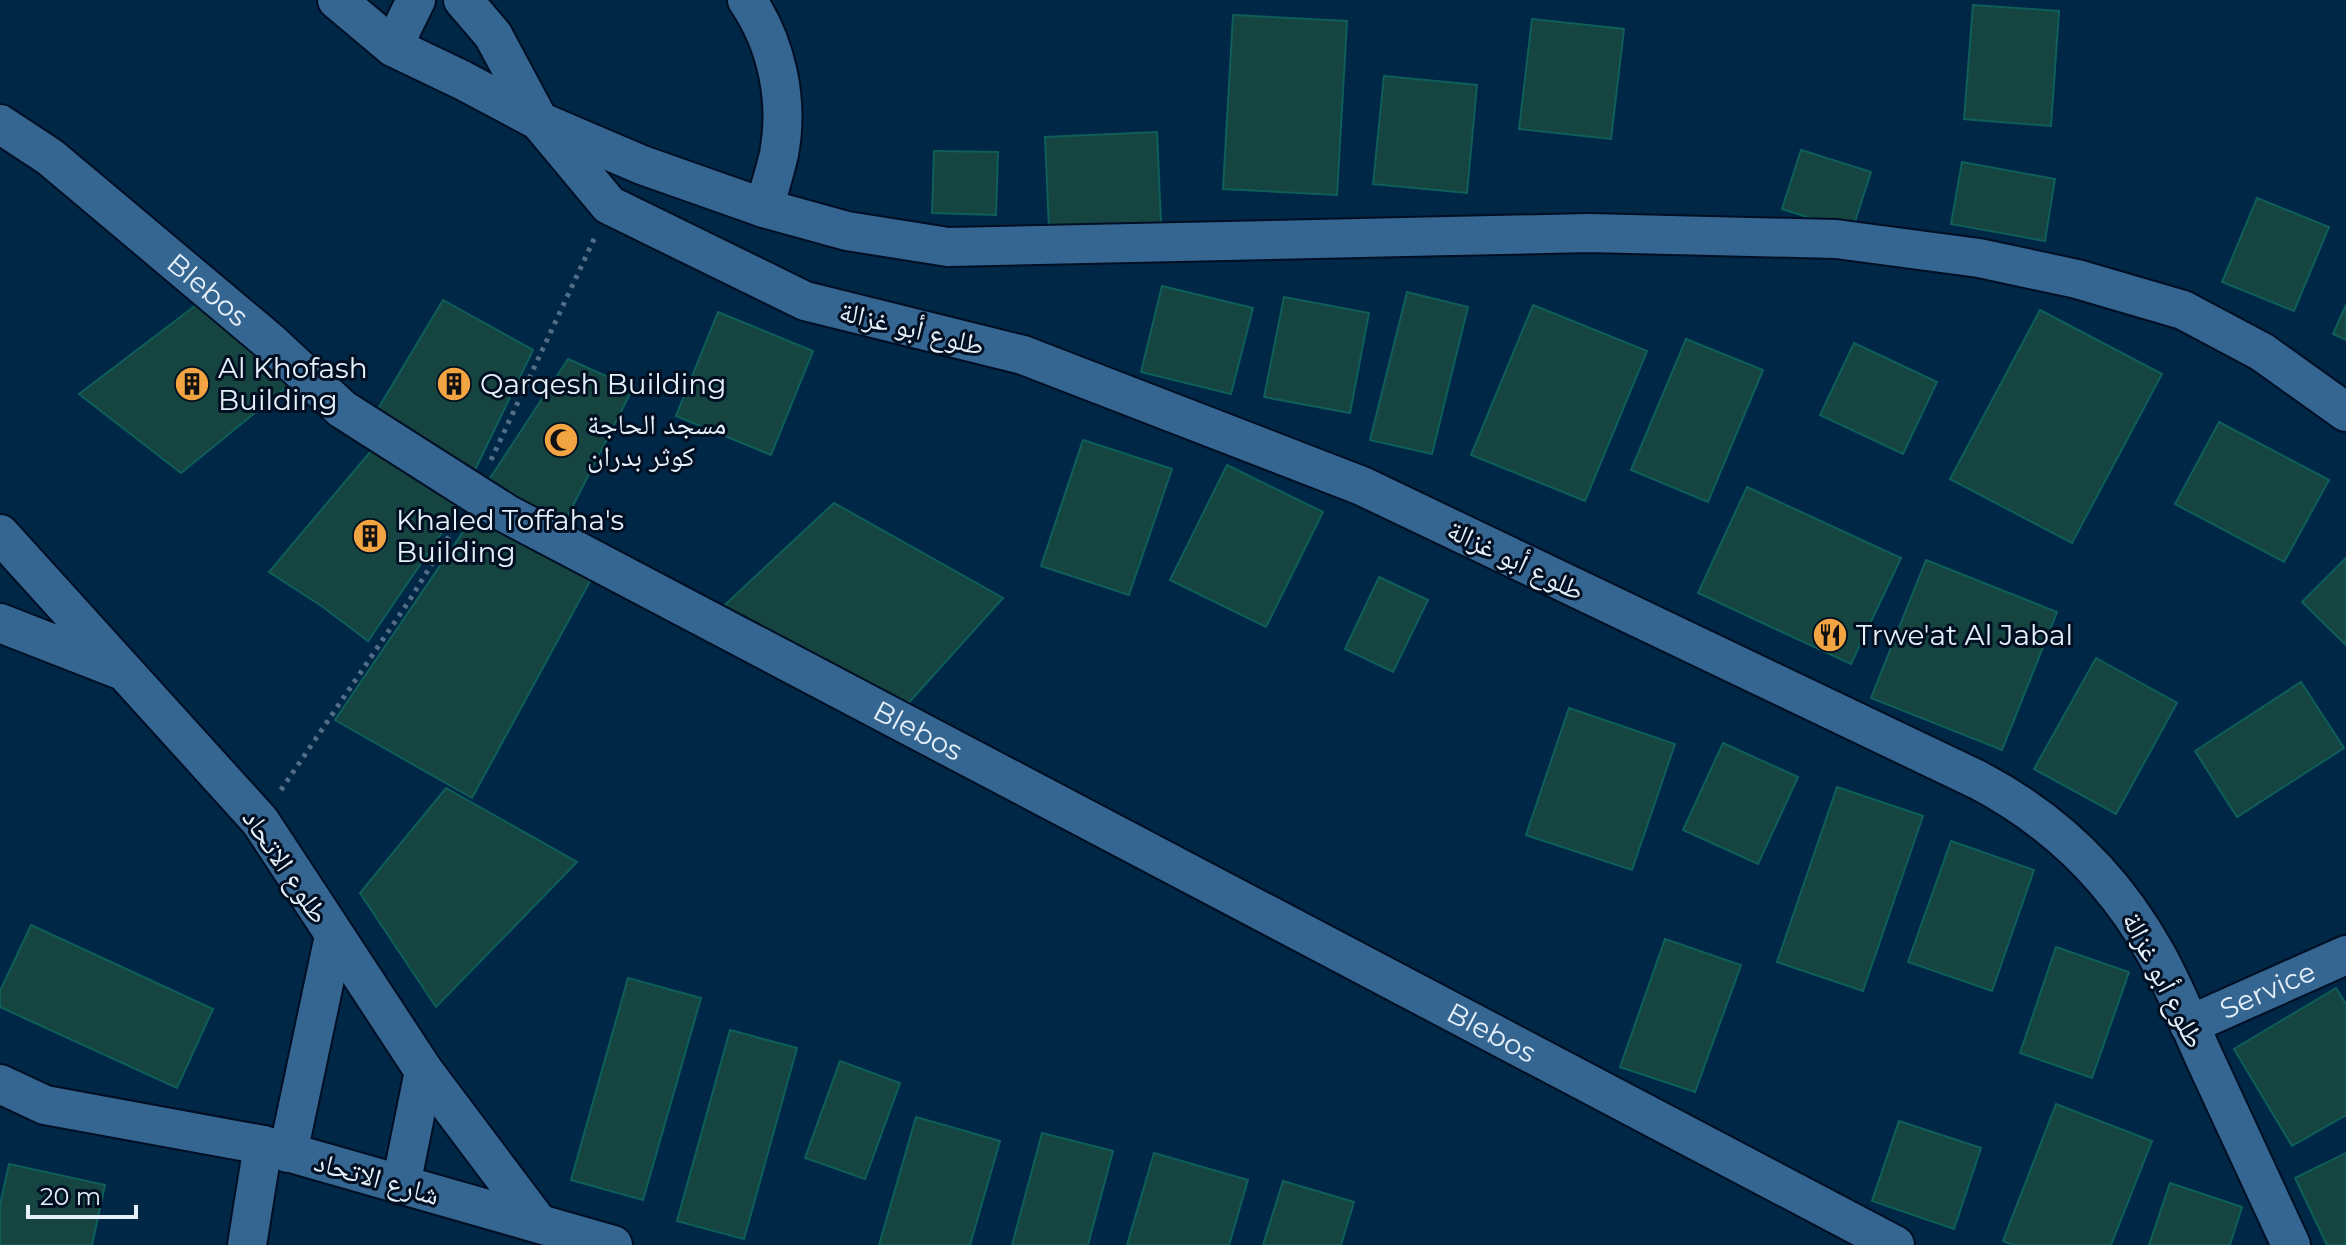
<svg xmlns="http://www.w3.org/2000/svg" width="2346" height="1245" font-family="Montserrat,'Noto Naskh Arabic',sans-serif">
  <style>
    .building { fill: #154441; stroke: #0e5e59; stroke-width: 2 }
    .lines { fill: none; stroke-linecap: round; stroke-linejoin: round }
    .minor-casing { stroke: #000f24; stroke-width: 42 }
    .path { stroke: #526e86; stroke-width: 5; stroke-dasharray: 4 6; stroke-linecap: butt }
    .minor { stroke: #356692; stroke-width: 38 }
    .labels { text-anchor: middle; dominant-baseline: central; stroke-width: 6; stroke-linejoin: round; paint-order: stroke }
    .street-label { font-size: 28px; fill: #e6f0fa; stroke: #000f21 }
    .poi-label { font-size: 28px; fill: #e6f0fa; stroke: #000f21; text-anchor: start }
  </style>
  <rect width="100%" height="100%" fill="#002746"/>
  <!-- building -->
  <g class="building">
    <path d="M1973 5 2059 11 2051 126 1964 119Z"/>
    <path d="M1233 15 1347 21 1337 195 1223 189Z"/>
    <path d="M1532 19 1624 29 1611 139 1519 129Z"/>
    <path d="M1384 76 1477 85 1467 193 1373 184Z"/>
    <path d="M1157 132 1161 223 1049 228 1045 137Z"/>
    <path d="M1801 150 1871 172 1852 231 1782 209Z"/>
    <path d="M934 151 998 152 996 215 932 213Z"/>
    <path d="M1962 162 2055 179 2045 241 1951 224Z"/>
    <path d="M2257 198 2329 227 2294 311 2222 282Z"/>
    <path d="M1162 286 1253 308 1231 394 1141 372Z"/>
    <path d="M1407 292 1468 307 1432 454 1370 440Z"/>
    <path d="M212 293 304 373 181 473 79 394Z"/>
    <path d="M1284 297 1369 313 1350 413 1264 397Z"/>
    <path d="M443 300 533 350 472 476 372 419Z"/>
    <path d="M1533 305 1647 351 1585 501 1471 455Z"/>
    <path d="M2346 305V340L2333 334Z"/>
    <path d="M2040 310 2162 374 2072 543 1950 479Z"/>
    <path d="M718 312 813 351 771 455 676 416Z"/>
    <path d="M1686 339 1763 370 1708 502 1631 470Z"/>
    <path d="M1854 343 1937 382 1903 454 1820 415Z"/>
    <path d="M568 359 633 388 560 531 481 492Z"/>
    <path d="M2219 422 2329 480 2284 562 2175 504Z"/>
    <path d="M1083 440 1172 469 1129 595 1041 566Z"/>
    <path d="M376 445 465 499 368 641 323 607 269 572Z"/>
    <path d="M1227 465 1323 512 1266 627 1170 580Z"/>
    <path d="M1747 487 1901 558 1851 664 1698 593Z"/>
    <path d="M834 503 1003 598 895 718 714 615Z"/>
    <path d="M480 507 595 572 472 798 335 720Z"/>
    <path d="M2346 558V645L2302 602Z"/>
    <path d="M1926 560 2057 612 2002 750 1871 698Z"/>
    <path d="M1379 577 1428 600 1393 672 1345 649Z"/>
    <path d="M2096 658 2177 703 2116 814 2034 769Z"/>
    <path d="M2301 682 2344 748 2237 817 2195 751Z"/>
    <path d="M1569 708 1675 744 1632 870 1526 835Z"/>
    <path d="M1723 743 1798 777 1758 864 1683 830Z"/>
    <path d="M1837 787 1923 816 1863 991 1777 962Z"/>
    <path d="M446 788 577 862 436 1007 360 893Z"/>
    <path d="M1951 841 2034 870 1992 991 1908 962Z"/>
    <path d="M31 925 213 1009 177 1088 0 1007V991Z"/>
    <path d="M1665 939 1741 965 1695 1092 1620 1067Z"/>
    <path d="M2056 947 2129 972 2092 1078 2020 1053Z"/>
    <path d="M628 978 701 998 643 1200 571 1180Z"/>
    <path d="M2336 988 2346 1004V1115L2292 1146 2234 1049Z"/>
    <path d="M730 1030 797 1048 744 1239 677 1221Z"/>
    <path d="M840 1061 900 1083 865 1179 805 1158Z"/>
    <path d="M2056 1104 2152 1141 2111 1245H2013L2003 1241Z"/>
    <path d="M916 1117 1000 1141 970 1245H879Z"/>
    <path d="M1899 1121 1981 1148 1954 1229 1872 1201Z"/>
    <path d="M1042 1133 1113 1151 1088 1245H1012Z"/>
    <path d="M1154 1153 1248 1180 1229 1245H1127Z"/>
    <path d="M2346 1153V1245H2327L2295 1178Z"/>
    <path d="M9 1164 105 1185 92 1245H0V1205Z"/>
    <path d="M1283 1181 1354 1202 1341 1245H1263Z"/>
    <path d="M2170 1183 2242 1207 2230 1245H2149Z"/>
  </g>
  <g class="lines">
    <!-- minor casing -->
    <g class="minor-casing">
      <g id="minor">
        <path d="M337 0 393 47 462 80 539 121 642 165 764 208 847 231 948 247 1589 233 1836 239 1979 258 2077 279 2183 310 2262 352 2346 412"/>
        <path d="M463 0 493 35 539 121 609 205 805 301 1023 355 1362 486 1978 780C2054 820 2113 877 2155 952 2174 985 2188 1022 2204 1057 2233 1120 2262 1182 2291 1245"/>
        <path d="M747 0C777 44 789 101 779 154 775 172 769 190 764 208"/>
        <path d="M393 47 416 0"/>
        <path id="s1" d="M0 124 50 157 269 341 342 409 507 514 1895 1245"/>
        <path d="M0 534 260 821 424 1071 539 1224"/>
        <path d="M0 623 118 669"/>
        <path id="s2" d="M2189 1025 2346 955"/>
        <path d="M0 1084 45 1105 263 1145 613 1245"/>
        <path d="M288 1153 334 936"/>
        <path d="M401 1185 424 1071"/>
        <path d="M247 1245 263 1145"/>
      </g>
    </g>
    <!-- path -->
    <g class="path">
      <path d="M491 460 595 237"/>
      <path d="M281 790 409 601 456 525"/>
    </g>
    <!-- minor -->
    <use href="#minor" class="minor"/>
  </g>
  <!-- icons -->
  <defs>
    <g id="building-disc" transform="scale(1.8)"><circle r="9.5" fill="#f3a442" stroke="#000f21"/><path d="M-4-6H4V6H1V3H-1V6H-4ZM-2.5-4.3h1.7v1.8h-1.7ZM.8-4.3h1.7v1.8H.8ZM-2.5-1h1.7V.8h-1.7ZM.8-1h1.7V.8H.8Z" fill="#111"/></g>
    <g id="mosque-disc" transform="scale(1.8)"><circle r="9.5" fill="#f3a442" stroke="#000f21"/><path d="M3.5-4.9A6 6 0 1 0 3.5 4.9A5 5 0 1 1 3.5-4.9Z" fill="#111"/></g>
    <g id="restaurant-disc" transform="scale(1.8)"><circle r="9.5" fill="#f3a442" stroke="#000f21"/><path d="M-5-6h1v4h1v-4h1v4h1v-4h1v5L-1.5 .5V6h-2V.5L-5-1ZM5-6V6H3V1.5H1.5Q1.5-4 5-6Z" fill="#111"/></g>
  </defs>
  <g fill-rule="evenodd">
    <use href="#building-disc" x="192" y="384"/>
    <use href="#building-disc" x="454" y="384"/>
    <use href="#mosque-disc" x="561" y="440"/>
    <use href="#building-disc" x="370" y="536"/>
    <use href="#restaurant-disc" x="1830" y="635"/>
  </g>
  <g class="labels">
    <!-- street labels -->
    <g class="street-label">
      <text stroke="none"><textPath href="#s1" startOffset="266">Blebos</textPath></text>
      <text transform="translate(912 328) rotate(14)">طلوع أبو غزالة</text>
      <text transform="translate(1516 560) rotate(26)">طلوع أبو غزالة</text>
      <text stroke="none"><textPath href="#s1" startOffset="1106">Blebos</textPath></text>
      <text transform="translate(286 866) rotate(56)">طلوع الاتحاد</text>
      <text transform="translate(2164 980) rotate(63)">طلوع أبو غزالة</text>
      <text stroke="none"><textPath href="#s2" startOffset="86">Service</textPath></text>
      <text stroke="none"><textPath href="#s1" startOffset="1754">Blebos</textPath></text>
      <text transform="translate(377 1178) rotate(16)">شارع الاتحاد</text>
    </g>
    <!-- poi labels -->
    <g class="poi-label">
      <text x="218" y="368">Al Khofash<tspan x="218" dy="32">Building</tspan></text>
      <text x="480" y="384">Qarqesh Building</text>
      <text x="587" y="424">مسجد الحاجة<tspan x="587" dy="32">كوثر بدران</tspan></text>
      <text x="396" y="520">Khaled Toffaha's<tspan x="396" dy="32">Building</tspan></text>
      <text x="1856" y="635">Trwe'at Al Jabal</text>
    </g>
  </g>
  <!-- scale -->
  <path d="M28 1205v12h108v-12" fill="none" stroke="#e6f0fa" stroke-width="4"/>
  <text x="40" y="1205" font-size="24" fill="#e6f0fa" stroke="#000f21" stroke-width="6" paint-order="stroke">20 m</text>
</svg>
